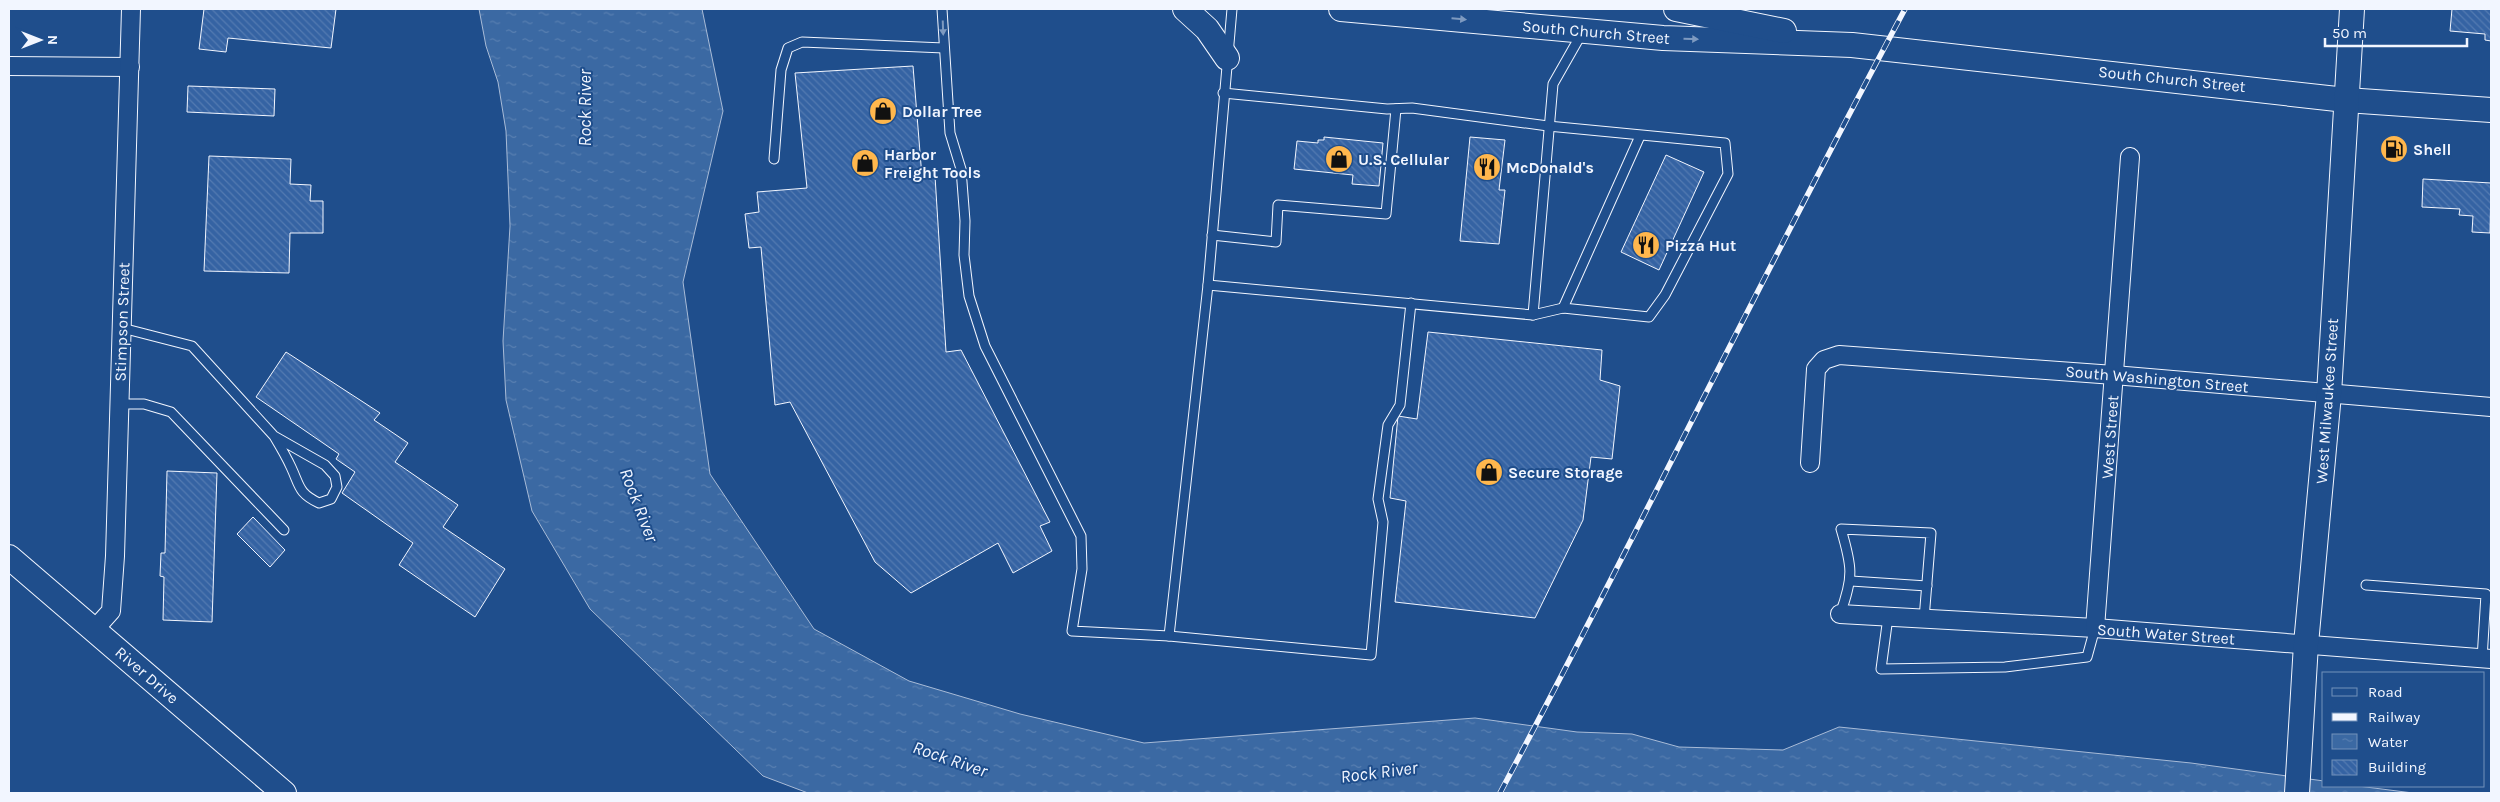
<svg xmlns="http://www.w3.org/2000/svg" width="2500" height="802" font-family="Karla,sans-serif">
  <style>
    .water { fill: url(#water-ripples); stroke: #a8bbd7 }
    .building { fill: url(#building-back-hatch); stroke: #f2f6ff }
    .lines { fill: none; stroke-linecap: round; stroke-linejoin: round }
    .lane-casing { stroke: #f2f6ff; stroke-width: 11 }
    .street-casing { stroke: #f2f6ff; stroke-width: 20 }
    .secondary-casing { stroke: #f2f6ff; stroke-width: 26 }
    .lane { stroke: #1f4e8c; stroke-width: 9 }
    .street { stroke: #1f4e8c; stroke-width: 18 }
    .secondary { stroke: #1f4e8c; stroke-width: 24 }
    .rail-casing { stroke: #f2f6ff; stroke-width: 5.5 }
    .rail { stroke: #1f4e8c; stroke-width: 4; stroke-dasharray: 11; stroke-linecap: butt }
    .oneway { fill: #7e9ac0 }
    .labels { text-anchor: middle; dominant-baseline: central; stroke-width: 4; stroke-linejoin: round; paint-order: stroke }
    .street-label { font-size: 16px; fill: #f2f6ff; stroke: #1f4e8c }
    .poi-label { font-size: 16px; font-weight: bold; fill: #f2f6ff; stroke: #1f4e8c; text-anchor: start }
    .water-label { font-size: 18px; font-style: italic; fill: #f2f6ff; stroke: #1f4e8c }
  </style>
  <defs>
    <pattern id="water-ripples" width="26" height="14" patternUnits="userSpaceOnUse" patternTransform="scale(1.25)"><rect width="26" height="14" fill="#3b69a3"/><path d="M2 4q2-2 4 0t4 0M15 11q2-2 4 0t4 0" fill="none" stroke="#587fb1"/></pattern>
    <pattern id="building-back-hatch" width="6" height="6" patternUnits="userSpaceOnUse" patternTransform="scale(1.25)"><rect width="6" height="6" fill="#3563a3"/><path d="M-1 5l2 2M0 0l6 6M5-1l2 2" fill="none" stroke="#537ab1"/></pattern>
  </defs>
  <rect width="100%" height="100%" fill="#1f4e8c"/>
  <!-- water -->
  <path class="water" d="M479 9H702L723 111 683 282 710 474 814 629 909 681 1020 714 1144 743 1475 718 1577 732 1632 734 1679 747 1783 750 1839 727 2191 763 2324 781V786H2358L2413 793H808L763 776 590 609 532 511 506 400 503 341 510 226 506 131 498 82 486 46Z"/>
  <!-- building -->
  <g class="building">
    <path d="M204 9H336L331 48 228 38 226 52 199 49Z"/>
    <path d="M2452 9H2491V41L2485 40V34L2450 31Z"/>
    <path d="M913 66 922 177 935 176 946 352 961 350 1050 522 1040 526 1052 551 1013 573 998 543 911 593 875 562 790 402 775 405 761 247 749 248 745 214 759 212 757 192 807 188 795 73Z"/>
    <path d="M188 86 275 89 274 116 187 112Z"/>
    <path d="M1324 137 1383 143 1379 186 1352 184 1353 175 1294 169 1297 141 1318 143V140H1324Z"/>
    <path d="M1470 137 1505 140 1499 190H1505L1499 244 1460 241Z"/>
    <path d="M1666 155 1704 172 1659 270 1621 252Z"/>
    <path d="M209 156 291 159 290 184 311 185 310 201H323V233H290L289 273 204 271Z"/>
    <path d="M2423 179 2491 183 2490 233 2472 232 2473 216 2459 215 2460 209 2422 207Z"/>
    <path d="M1428 332 1602 350 1600 380 1620 386 1612 459 1591 457 1583 520 1535 618 1395 602 1406 501 1390 498 1398 416 1417 419Z"/>
    <path d="M286 352 380 413 374 420 408 443 395 462 458 505 443 527 505 569 475 617 399 565 413 543 342 493 355 472 336 459 339 454 256 397Z"/>
    <path d="M167 471 217 473 212 622 163 620 164 577 160 576 161 553H165Z"/>
    <path d="M253 517 285 550 270 567 237 534Z"/>
  </g>
  <g class="lines">
    <!-- lane casing -->
    <g class="lane-casing">
      <g id="lane">
        <path d="M942 9 950 133 961 169 965 221 964 255 969 296 985 346 1081 536 1082 569 1072 631 1169 636 1371 655 1383 522 1378 499 1388 425 1400 405 1411 303"/>
        <path d="M1223 93 1387 109 1412 108 1548 126 1725 143 1728 174 1665 295 1649 317 1563 308 1533 315"/>
        <path d="M774 159 781 70 788 48 802 42 944 48"/>
        <path d="M1212 235 1276 242 1278 205 1386 214 1396 109"/>
        <path d="M1208 285 1533 315 1553 84 1582 33"/>
        <path d="M1563 308 1640 136"/>
        <path d="M122 328 192 346 274 436 325 465 335 476 337 487 331 499 319 503C298 493 300 486 291 467 286 456 280 446 274 436"/>
        <path d="M120 404H144L171 412 284 530"/>
        <path d="M1851 581 1927 586"/>
        <path d="M2366 585 2486 594 2482 659"/>
        <path d="M1840 614C1854 577 1852 566 1841 529L1931 533 1924 619"/>
        <path d="M1888 617 1881 669 2005 667 2087 657 2095 628"/>
        <path d="M1169 636 1208 285 1232 9"/>
      </g>
    </g>
    <!-- street casing -->
    <g class="street-casing">
      <g id="street">
        <path d="M9 66 130 67"/>
        <path d="M1810 463 1816 369 1824 360 1839 355 2114 375 2491 407"/>
        <path d="M1840 614 2095 628 2491 659"/>
        <path d="M2095 628 2130 157"/>
        <path d="M94 630 111 611 115 556 131 9"/>
      </g>
    </g>
    <!-- secondary casing -->
    <g class="secondary-casing">
      <g id="secondary">
        <path d="M1185 9 1207 29 1227 58"/>
        <path d="M1341 9 1663 38 1852 45 2346 100 2491 110"/>
        <path d="M1676 9 1784 31"/>
        <path d="M9 557 284 793"/>
        <path d="M2297 793 2306 644 2329 394 2352 9"/>
      </g>
    </g>
    <!-- lane -->
    <use href="#lane" class="lane"/>
    <!-- street -->
    <use href="#street" class="street"/>
    <!-- secondary -->
    <use href="#secondary" class="secondary"/>
    <!-- rail casing -->
    <g class="rail-casing">
      <path id="rail" d="M1500 793C1638 533 1766 268 1905 9"/>
    </g>
    <!-- rail -->
    <use href="#rail" class="rail"/>
  </g>
  <!-- one-way arrows -->
  <defs><path id="oneway-solid" d="M-6-.8H1V-3.2L6.5 0L1 3.2V.8H-6Z" transform="scale(1.25)"/></defs>
  <g class="oneway">
    <use href="#oneway-solid" transform="translate(1459 19) rotate(5)"/>
    <use href="#oneway-solid" transform="translate(943 28) rotate(88)"/>
    <use href="#oneway-solid" transform="translate(1691 39) rotate(2)"/>
  </g>
  <!-- icons -->
  <defs>
    <g id="shop-disc" transform="scale(1.4375)"><circle r="9.5" fill="#ffb74d" stroke="#1f4e8c"/><path d="M-5-2.5h2.3a2.7 3.5 0 0 1 5.4 0H5L5.5 6h-11ZM-1.5-2.5h3a1.5 2.3 0 0 0-3 0Z" fill="#111"/></g>
    <g id="fuel-disc" transform="scale(1.4375)"><circle r="9.5" fill="#ffb74d" stroke="#1f4e8c"/><path d="M-5.5-6h7V0h2V4h1.3V-2.5L3-4.5l.8-.8L6-3V5H2.5V1h-1V6h-7ZM-4.2-4.7v3.2H.2V-4.7Z" fill="#111"/></g>
    <g id="restaurant-disc" transform="scale(1.4375)"><circle r="9.5" fill="#ffb74d" stroke="#1f4e8c"/><path d="M-5-6h1v4h1v-4h1v4h1v-4h1v5L-1.5 .5V6h-2V.5L-5-1ZM5-6V6H3V1.5H1.5Q1.5-4 5-6Z" fill="#111"/></g>
  </defs>
  <g fill-rule="evenodd">
    <use href="#shop-disc" x="883" y="111"/>
    <use href="#fuel-disc" x="2394" y="149"/>
    <use href="#shop-disc" x="1339" y="159"/>
    <use href="#shop-disc" x="865" y="163"/>
    <use href="#restaurant-disc" x="1487" y="167"/>
    <use href="#restaurant-disc" x="1646" y="245"/>
    <use href="#shop-disc" x="1489" y="472"/>
  </g>
  <g class="labels">
    <!-- street labels -->
    <g class="street-label">
      <text transform="translate(1596 32) rotate(5)">South Church Street</text>
      <text transform="translate(2172 79) rotate(6)">South Church Street</text>
      <text transform="translate(122 322) rotate(-88)">Stimpson Street</text>
      <text transform="translate(2157 379) rotate(5)">South Washington Street</text>
      <text transform="translate(2327 401) rotate(-86)">West Milwaukee Street</text>
      <text transform="translate(2110 437) rotate(-86)">West Street</text>
      <text transform="translate(2166 634) rotate(4)">South Water Street</text>
      <text transform="translate(147 675) rotate(41)">River Drive</text>
    </g>
    <!-- poi labels -->
    <g class="poi-label">
      <text x="902" y="111">Dollar Tree</text>
      <text x="2413" y="149">Shell</text>
      <text x="884" y="154">Harbor<tspan x="884" dy="18">Freight Tools</tspan></text>
      <text x="1358" y="159">U.S. Cellular</text>
      <text x="1506" y="167">McDonald's</text>
      <text x="1665" y="245">Pizza Hut</text>
      <text x="1508" y="472">Secure Storage</text>
    </g>
    <!-- water labels -->
    <g class="water-label">
      <text transform="translate(585 108) rotate(-90)">Rock River</text>
      <text transform="translate(639 505) rotate(69)">Rock River</text>
      <text transform="translate(950 759) rotate(19)">Rock River</text>
      <text transform="translate(1379 772) rotate(-7)">Rock River</text>
    </g>
  </g>
  <!-- border -->
  <rect width="2500" height="802" fill="none" stroke="#f2f6ff" stroke-width="20"/>
  <!-- legend -->
  <rect x="2322" y="672" width="162" height="115" fill="#1f4e8c" stroke="#7391ba"/>
  <rect x="2332" y="688" width="25" height="8" fill="#1f4e8c" stroke="#7391ba"/>
  <text x="2368" y="697" font-size="15" fill="#f2f6ff">Road</text>
  <rect x="2332" y="713" width="25" height="8" fill="#f2f6ff" stroke="#7391ba"/>
  <text x="2368" y="722" font-size="15" fill="#f2f6ff">Railway</text>
  <rect x="2332" y="734" width="25" height="15" fill="url(#water-ripples)" stroke="#7391ba"/>
  <text x="2368" y="747" font-size="15" fill="#f2f6ff">Water</text>
  <rect x="2332" y="760" width="25" height="15" fill="url(#building-back-hatch)" stroke="#7391ba"/>
  <text x="2368" y="772" font-size="15" fill="#f2f6ff">Building</text>
  <!-- north arrow -->
  <g transform="translate(40 40) rotate(90)" stroke="#1f4e8c" stroke-width="4" paint-order="stroke">
  <path d="M0-4L9 19L0 12L-9 19Z" fill="#f2f6ff"/>
  <text y="-8" font-size="14" font-weight="bold" text-anchor="middle" fill="#f2f6ff">N</text>
  </g>
  <!-- scale -->
  <path d="M2325 38v8h142v-8" fill="none" stroke="#f2f6ff" stroke-width="2.5"/>
  <text x="2332" y="38" font-size="15" fill="#f2f6ff" stroke="#1f4e8c" stroke-width="4" paint-order="stroke">50 m</text>
</svg>
